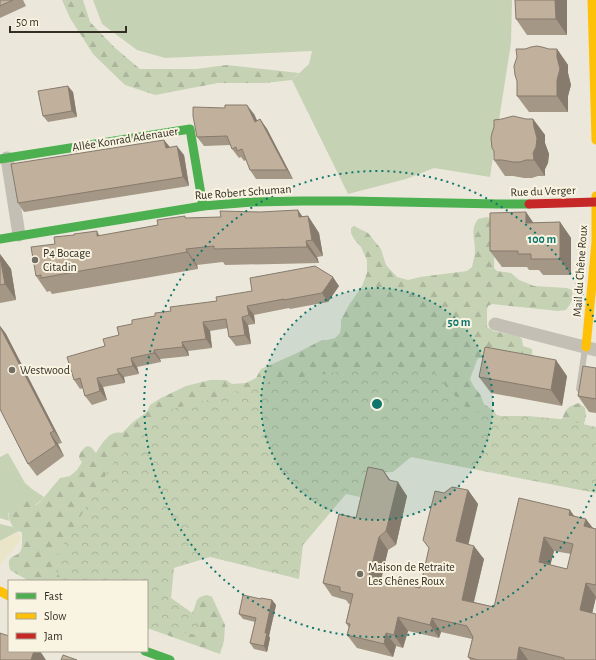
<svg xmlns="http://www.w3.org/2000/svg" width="596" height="660" font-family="'Alegreya Sans',sans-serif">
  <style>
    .grass { fill: #c6d2b4 }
    .forest { fill: url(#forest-firs) }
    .park { fill: url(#park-crowns) }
    .plaza { fill: #eae4c9 }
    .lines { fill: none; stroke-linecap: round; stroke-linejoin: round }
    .lane { stroke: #c3bfb5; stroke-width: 6 }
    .street { stroke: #c3bfb5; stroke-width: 13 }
    .fast { stroke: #4caf50; stroke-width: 9 }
    .slow { stroke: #ffc107; stroke-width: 9 }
    .jam { stroke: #c62828; stroke-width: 9 }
    .wall { fill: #a59786; fill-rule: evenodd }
    .shaded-wall { fill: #867b6d }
    .building { fill: #c0b09c; stroke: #867b6d; fill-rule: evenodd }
    .ring { fill: none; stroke: #0f766e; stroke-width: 2; stroke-dasharray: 2 4 }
    .poi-dot { fill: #736e64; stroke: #f9f4e1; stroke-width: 1.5 }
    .labels { text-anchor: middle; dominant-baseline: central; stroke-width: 4; stroke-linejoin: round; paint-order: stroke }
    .street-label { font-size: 12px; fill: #332d24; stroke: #f9f4e1 }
    .poi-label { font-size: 12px; fill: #332d24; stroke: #f9f4e1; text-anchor: start }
    .centre { fill: #0f766e; stroke: #f9f4e1; stroke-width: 2 }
    .ring-label { font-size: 12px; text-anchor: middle; font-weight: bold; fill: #0f766e; stroke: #f9f4e1; stroke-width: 4; stroke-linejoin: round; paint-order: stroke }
  </style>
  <defs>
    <pattern id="forest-firs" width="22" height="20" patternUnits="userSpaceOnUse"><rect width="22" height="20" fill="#c6d2b4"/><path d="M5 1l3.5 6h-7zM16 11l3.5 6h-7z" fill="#abb59b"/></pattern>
    <pattern id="park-crowns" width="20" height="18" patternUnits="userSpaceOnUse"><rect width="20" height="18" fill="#c6d2b4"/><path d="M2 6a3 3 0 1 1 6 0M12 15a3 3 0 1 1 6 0" fill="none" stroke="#abb59b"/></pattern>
  </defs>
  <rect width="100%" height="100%" fill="#ebe8db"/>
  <!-- grass -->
  <g class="grass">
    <path d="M93 0H512L511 43 490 177 434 168 406 179 348 194 292 80 309 64 312 51 165 58 137 50 102 24Z"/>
    <path d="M8 453 25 483 32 489 44 497C36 508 21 509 8 513L9 521 0 518V457Z"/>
    <path d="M0 524 13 527 17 532 0 541Z"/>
  </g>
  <!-- forest -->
  <g class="forest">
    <path d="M62 0H83L90 22 114 47 140 69H196L227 65 299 73 292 80 265 83H218L155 95 125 85 93 54 70 18Z"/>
    <path d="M487 217 494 220 495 227 494 268 497 271 511 273 519 280 534 286 567 288 572 290C574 299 571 303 566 310L558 311 492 304 488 306 487 310V327L493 331 518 336 522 339 523 346 532 349C533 353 532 355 530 358H479L477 360 470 379 474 387 480 394 484 404 494 411 503 424 561 423C565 410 566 407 579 403L585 408 586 416 582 433 474 429 137 581H29L10 570C6 554 14 559 20 552 23 548 22 538 22 533L20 531 17 532C10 524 4 513 14 504 15 503 17 500 18 500 22 498 27 499 31 499L36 505 40 502 60 478 70 476 77 470 82 462C81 461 79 459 79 457 79 453 84 448 87 446L91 447 96 453C102 444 109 430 122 433L133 422 147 412 150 405 161 398 186 386 210 380H226L232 384 246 383 256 378 261 369 297 353 322 340H327L335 338 340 333 341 326V320L349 305 362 286 367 273V260L361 247 354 239 351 233V228L354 226 368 233 381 249 386 265 397 277 408 280 420 277 467 271 472 267C473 262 475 256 475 251 475 239 470 230 478 219Z"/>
    <path d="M207 595 212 597 225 625 224 641 220 654 147 628V600L188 617C190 615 193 612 194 609 198 599 195 598 207 595Z"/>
  </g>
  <!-- park -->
  <path class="park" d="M368 368 432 371 469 411 502 416H528L560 419 596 427V493L411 457 393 472 371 473 365 498 346 494 303 545 299 579 210 557 174 568 171 598 202 620 196 635 152 627 147 625V581H62L52 563 110 468 147 428 169 410 243 390 295 378Z"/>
  <!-- plaza -->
  <path class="plaza" d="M17 532 21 537 20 540 17 545 0 565V541Z"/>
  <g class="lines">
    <!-- lane -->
    <path class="lane" d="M579 389 585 349"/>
    <!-- street -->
    <g class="street">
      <path d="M7 158 19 235"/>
      <path d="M495 324 596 350"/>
    </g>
    <!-- fast -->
    <g class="fast">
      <path d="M0 159 190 129 203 206"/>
      <path d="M0 239 203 206 252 202 301 201H350L498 204H529"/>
      <path d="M145 651 170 660"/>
    </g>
    <!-- slow -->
    <g class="slow">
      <path d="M592 0 596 140"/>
      <path d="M586 347 596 242V196"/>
      <path d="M0 591 9 596"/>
    </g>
    <!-- jam -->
    <path class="jam" d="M529 204 596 202"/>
  </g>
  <!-- wall -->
  <g class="wall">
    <path d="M0 0H23L26 6 0 18Z"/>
    <path d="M515 0H567V35H527L516 19Z"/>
    <path d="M525 49H557L568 65V73L571 85 568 96V112H529L517 96Z"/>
    <path d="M73 92 77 117 48 122 43 116Z"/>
    <path d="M254 114 257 121 260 119 267 129 293 179H256L250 170 246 160 244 161 241 157 239 158 232 149 231 145 204 146 197 137Z"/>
    <path d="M533 119 545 135V143L549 154 548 163 545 169V176H538L532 178H524L513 176H505L494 160Z"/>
    <path d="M164 140 170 147 184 155 189 186 24 212 18 203Z"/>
    <path d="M526 212 533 223 560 222 571 238V275H543L539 270H529L527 267H502L490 251Z"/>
    <path d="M308 216 319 233 323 256 317 257 319 263 225 265 223 262 197 265 198 269 52 294 50 291 47 292 36 276 55 244 74 235 97 231 100 236 158 225 186 218Z"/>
    <path d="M0 254 11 269 16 300 0 303Z"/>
    <path d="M339 286 328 302 290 309 289 308 254 315 255 324 248 325 251 344 236 346 229 337 228 328 210 331 212 348 188 351 189 356 160 359 161 362 137 367 139 374 124 377 125 383 103 387 107 400 92 405 85 396 83 388 80 389 74 380 105 346 119 335 117 327Z"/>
    <path d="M0 326 6 334 62 443 58 444 64 456 37 476 28 464 0 409Z"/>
    <path d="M596 368V413L589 412 578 396Z"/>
    <path d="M567 376 562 406 491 393 479 377Z"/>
    <path d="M383 470 390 480 407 496 396 545 388 550 381 579 420 588 429 548 423 540 444 493 468 490 478 504 468 544 484 559 474 602 494 607 519 498 575 516 593 528 596 529V597L592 613 596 660H470L468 657 472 639 441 632 439 638 408 631 403 648 396 646 393 657 357 648 347 635 349 628 346 623 350 604H349L346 600 332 596 323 583 356 518ZM554 551 571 554 567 569 550 565Z"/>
    <path d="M261 599 272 600 276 605 269 636 270 638 267 652 254 649 250 643 255 622 243 619 239 614Z"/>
  </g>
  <!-- shaded-wall -->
  <g class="shaded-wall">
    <path d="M555 0H567V35L556 19Z"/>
    <path d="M557 49 568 65V73L571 85 568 96V112L557 96Z"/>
    <path d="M68 86 73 92 77 117 72 111Z"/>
    <path d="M247 105 254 114 262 131 255 122Z"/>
    <path d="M260 119 267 129 293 179 287 170Z"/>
    <path d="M533 119 545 135V143L549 154 548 163 545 169V176L534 160Z"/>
    <path d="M164 140 171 149 166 148Z"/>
    <path d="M177 146 184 155 189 186 183 177Z"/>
    <path d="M298 210 309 226 299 217Z"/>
    <path d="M526 212 537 228 526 223Z"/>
    <path d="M308 216 319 233 323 256 312 240Z"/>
    <path d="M560 222 571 238V275L560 259Z"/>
    <path d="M306 241 317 257 319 263 307 247Z"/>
    <path d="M186 249 197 265 198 269 187 252Z"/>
    <path d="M0 254 11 269 16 300 5 284Z"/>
    <path d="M333 277 339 286 328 302 322 293Z"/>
    <path d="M247 306 254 315 255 324 249 315Z"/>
    <path d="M242 317 248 325 251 344 245 335Z"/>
    <path d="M203 322 210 331 212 348 206 339Z"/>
    <path d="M0 326 6 334 62 443 54 431 0 327Z"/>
    <path d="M182 342 188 351 189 356 183 347Z"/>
    <path d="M154 350 160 359 161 362 154 353Z"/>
    <path d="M131 358 137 367 139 374 133 366Z"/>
    <path d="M556 360 567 376 562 406 551 390Z"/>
    <path d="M117 369 124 377 125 383 119 374Z"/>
    <path d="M97 378 103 387 107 400 100 391Z"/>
    <path d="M50 433 58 444 64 456 56 445Z"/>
    <path d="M383 470 393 484 398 482 407 496 396 545 386 531Z"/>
    <path d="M468 490 478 504 466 555 456 541Z"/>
    <path d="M570 510 579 523 569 515Z"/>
    <path d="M586 519 596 532 584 526Z"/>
    <path d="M379 537 388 550 379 589 369 576Z"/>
    <path d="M544 537 554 551 548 575 539 562Z"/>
    <path d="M474 546 484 559 471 613 462 600Z"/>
    <path d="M586 583 596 597 590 623 580 610Z"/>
    <path d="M272 600 276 605 269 636 270 638 267 652 264 646 265 633Z"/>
    <path d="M398 617 408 631 403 648 394 635Z"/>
    <path d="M432 618 441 632 439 638 430 625Z"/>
    <path d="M386 633 396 646 393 657 384 644Z"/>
    <path d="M519 647 528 660H517Z"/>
    <path d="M34 651H40L46 660H31Z"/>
  </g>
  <!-- building -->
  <g class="building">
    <path d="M0 0H13L0 6Z"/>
    <path d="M515 0H555L556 19H516Z"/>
    <path d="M537 46 542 47 549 49H557V57L560 69 557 80V96H517V81L515 75 514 66 517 57 516 49H525L531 47Z"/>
    <path d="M68 86 72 111 43 116 38 91Z"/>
    <path d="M225 105H247L255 122 260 119 287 170H250L242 149 237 151 236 147 232 149 227 136 197 137 193 116V107L225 108Z"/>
    <path d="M513 116 526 119H533L534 127 537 138 536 147 533 153 534 160H526L520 162H513L502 160H494V151L492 148 491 138 492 133 494 127V120L502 119Z"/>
    <path d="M164 140 166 148 177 146 183 177 18 203 11 164Z"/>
    <path d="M298 210 299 217 308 216 312 240 306 241 307 247 214 249V246L186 249 187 252 41 278V275L36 276 31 247 55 244 54 237 74 235V234L97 231V236L158 225 157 220 185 216V218L221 217 220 211 260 212Z"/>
    <path d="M526 212V223L560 222V259H531V254H518V251H490V213Z"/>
    <path d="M0 257 5 284 0 285Z"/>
    <path d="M315 266 333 277 322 293 284 300V299L247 306 249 315 242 317 245 335 229 337 226 319 203 322 206 339 182 342 183 347 154 350V353L131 358 133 366 117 369 119 374 97 378 100 391 85 396 80 378 74 380 67 357 105 346 103 339 119 335 117 327 132 324V320L155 316V313L171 311 170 307 217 301 216 297 252 291 250 278Z"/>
    <path d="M0 327 54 431 50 433 56 445 28 464 0 409Z"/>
    <path d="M485 347 556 360 551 390 479 377Z"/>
    <path d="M583 366 596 368V399L578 396Z"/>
    <path d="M368 467 383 470 389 480 398 482 386 531 379 537 369 576 420 588 429 548 423 540 435 491 444 493 452 487 468 490 456 541 474 546 462 600 494 607 519 498 570 510 569 515 586 519 584 526 596 529V585L586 583 580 610 596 614V660H564V658L519 647 517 660H478L468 657 473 637 467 626 432 618 430 625 398 617 394 635 386 633 384 644 347 635 350 624 346 623 353 594 340 591V587L323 583 339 514 356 518ZM544 537 573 544 567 569 539 562Z"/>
    <path d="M243 595 261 599V598L272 600 265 633H267L264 646 250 643 256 618 239 614Z"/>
    <path d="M0 633 9 636V651H34L31 660H0Z"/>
    <path d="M63 655 77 660H61Z"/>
  </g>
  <!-- distance rings -->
  <circle cx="377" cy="404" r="116" fill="#0f766e" fill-opacity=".12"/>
  <g class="ring">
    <circle cx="377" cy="404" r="116"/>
    <path d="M596 484A233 233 0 1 1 596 324"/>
  </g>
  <!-- markers -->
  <g class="poi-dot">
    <circle cx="35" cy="260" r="4"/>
    <circle cx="12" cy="370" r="4"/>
    <circle cx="360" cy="574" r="4"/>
  </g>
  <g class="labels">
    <!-- street labels -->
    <g class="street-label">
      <text transform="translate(125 139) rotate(-9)">Allée Konrad Adenauer</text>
      <text transform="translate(543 191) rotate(-2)">Rue du Verger</text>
      <text transform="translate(243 192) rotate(-4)">Rue Robert Schuman</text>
      <text transform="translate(580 271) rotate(-86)">Mail du Chêne Roux</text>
    </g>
    <!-- poi labels -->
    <g class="poi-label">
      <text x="43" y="253">P4 Bocage<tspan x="43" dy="14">Citadin</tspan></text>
      <text x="20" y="370">Westwood</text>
      <text x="368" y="567">Maison de Retraite<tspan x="368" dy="14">Les Chênes Roux</tspan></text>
    </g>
  </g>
  <circle cx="377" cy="404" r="6" class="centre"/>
  <g class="ring-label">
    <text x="542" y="243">100 m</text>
    <text x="459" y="326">50 m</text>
  </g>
  <!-- legend -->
  <rect x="8" y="580" width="140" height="72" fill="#f9f4e1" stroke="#aaa495"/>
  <rect x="16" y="593" width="20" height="6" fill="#4caf50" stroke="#aaa495"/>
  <text x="44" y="600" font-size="12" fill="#332d24">Fast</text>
  <rect x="16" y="613" width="20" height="6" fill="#ffc107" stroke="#aaa495"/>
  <text x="44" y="620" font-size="12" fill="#332d24">Slow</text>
  <rect x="16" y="633" width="20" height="6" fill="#c62828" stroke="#aaa495"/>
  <text x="44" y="640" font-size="12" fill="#332d24">Jam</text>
  <!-- scale -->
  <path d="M10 26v6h116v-6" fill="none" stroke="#332d24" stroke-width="2"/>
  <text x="16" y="26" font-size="12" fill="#332d24" stroke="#f9f4e1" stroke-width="3" paint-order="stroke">50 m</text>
</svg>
